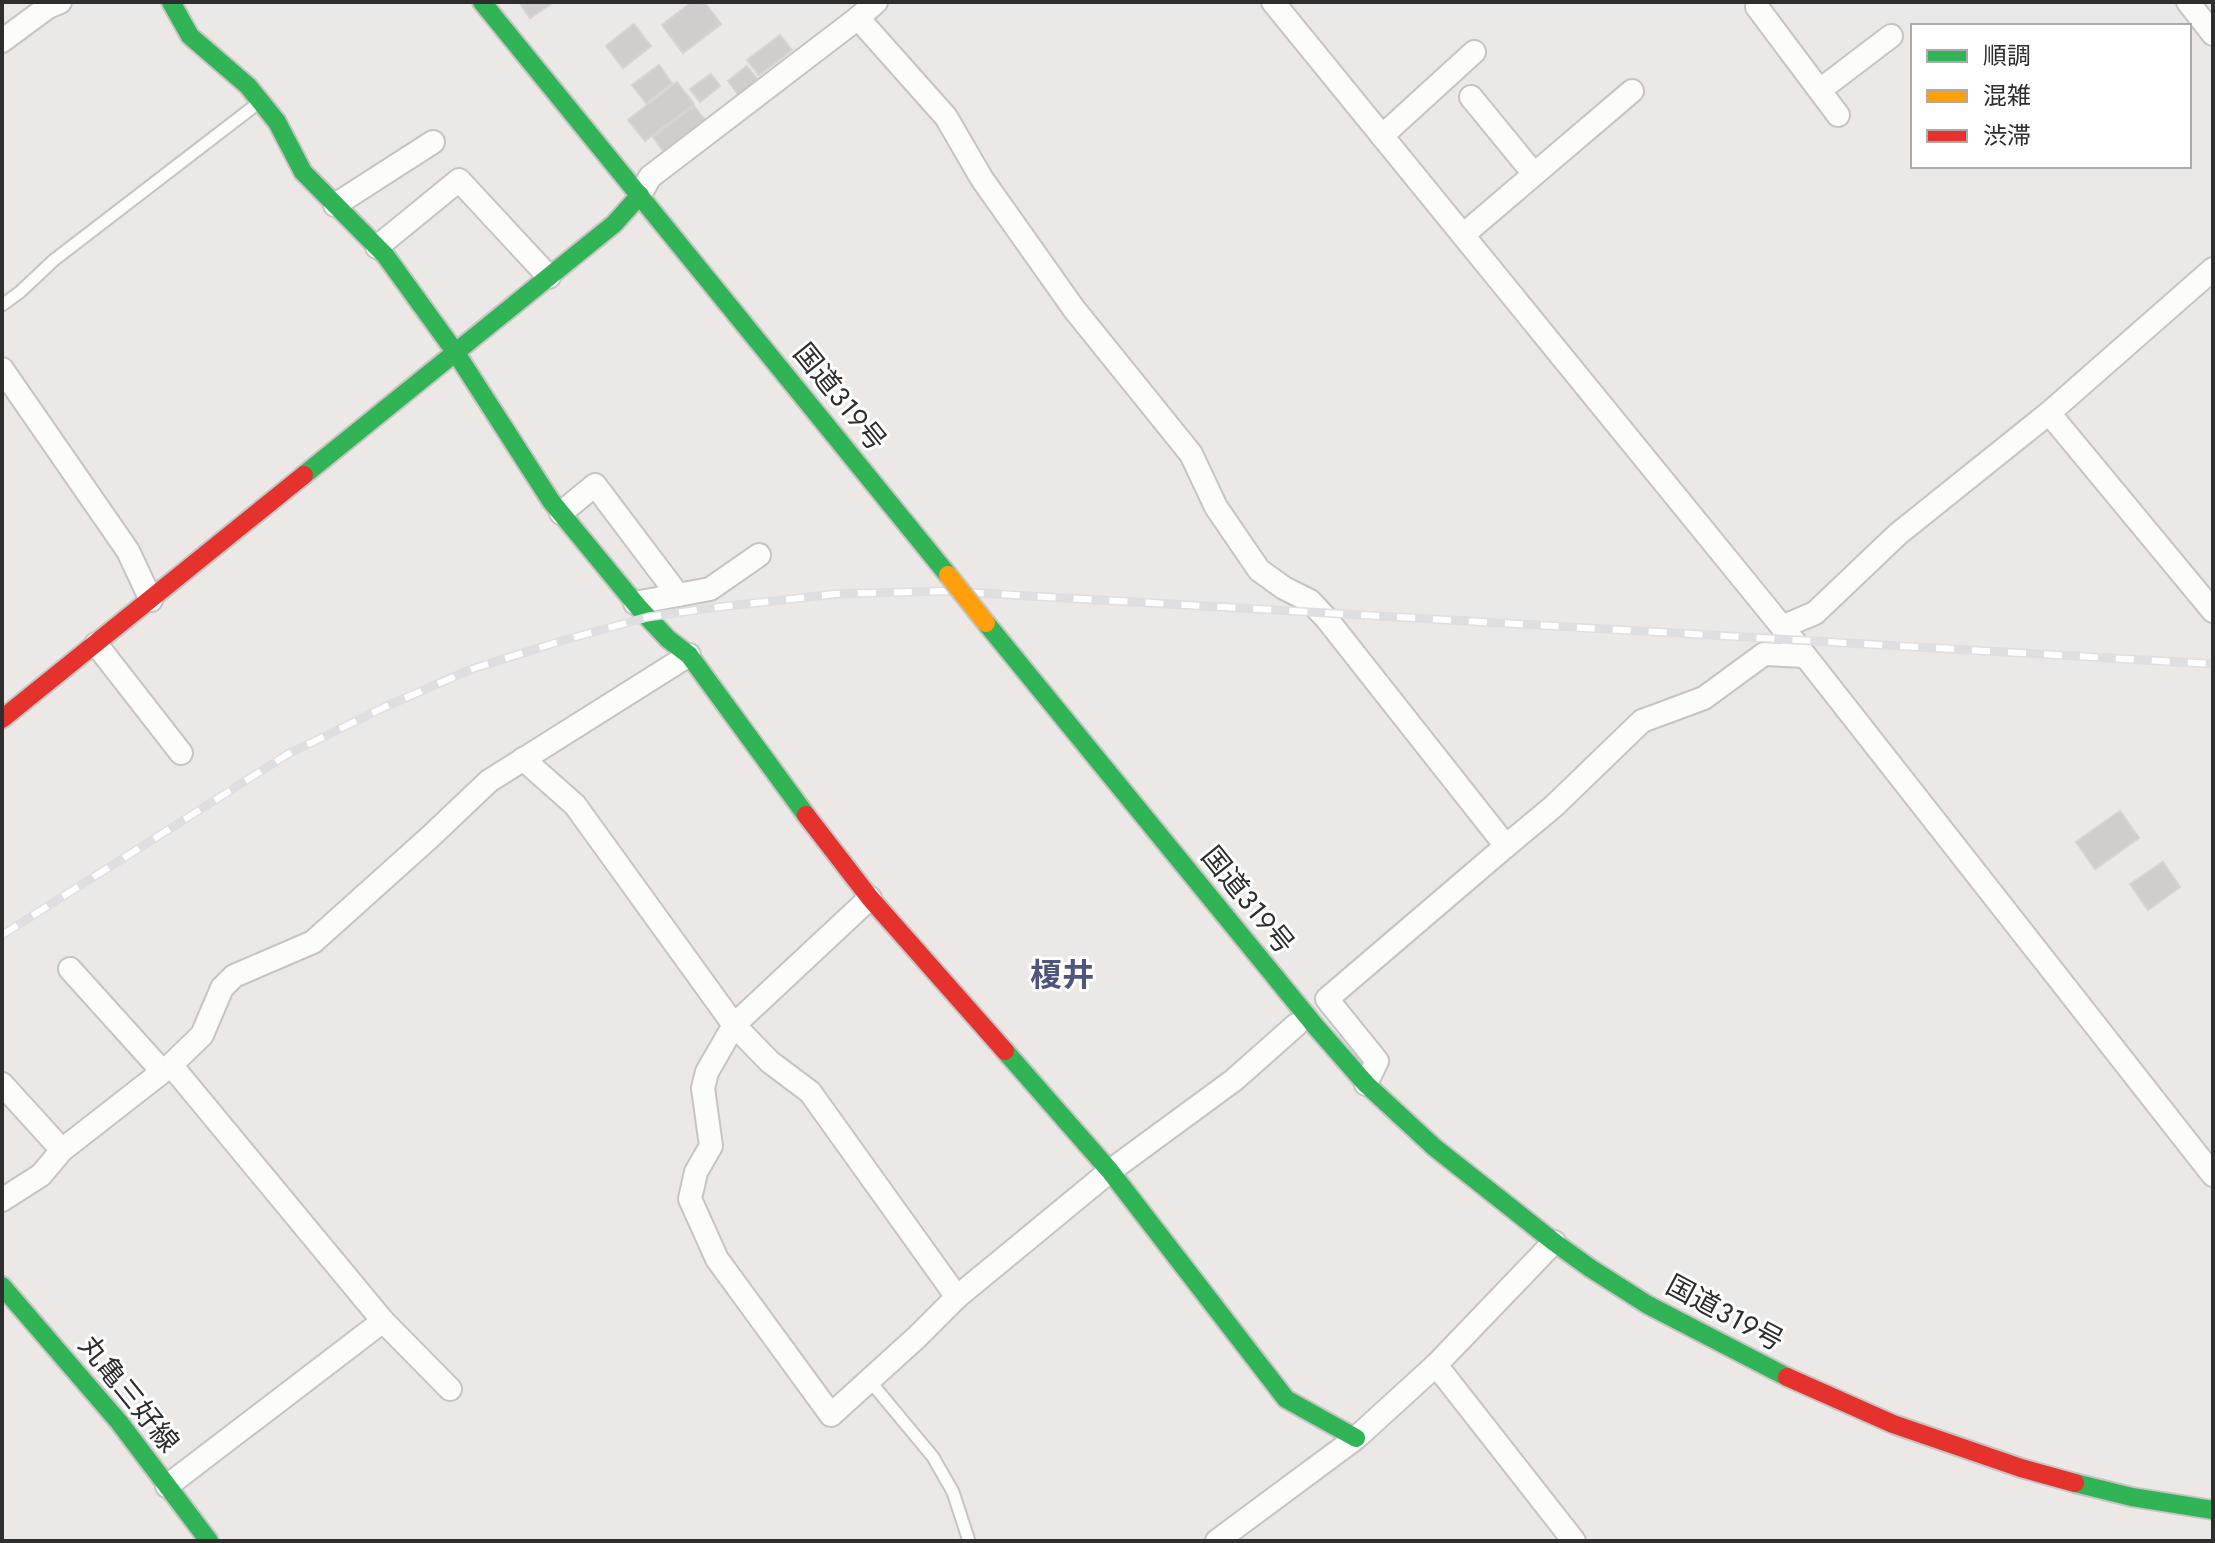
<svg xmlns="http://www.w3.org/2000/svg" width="2215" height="1543" font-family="Jost,'Noto Sans JP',sans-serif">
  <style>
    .building { fill: #d0cecb; stroke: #d6d4d1; stroke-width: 2 }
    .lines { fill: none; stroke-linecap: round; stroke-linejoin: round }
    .lane-casing { stroke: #c6c4c4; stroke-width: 15 }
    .street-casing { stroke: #c6c4c4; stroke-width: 26 }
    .fast-casing { stroke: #c6c4c4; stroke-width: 22 }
    .jam-casing { stroke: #c6c4c4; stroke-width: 22 }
    .lane { stroke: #fcfcfb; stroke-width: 11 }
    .street { stroke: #fcfcfb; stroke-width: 22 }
    .fast { stroke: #30b455; stroke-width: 18 }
    .jam { stroke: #e5322d; stroke-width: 18 }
    .rail-casing { stroke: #dfdfe1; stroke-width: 9 }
    .rail { stroke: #fff; stroke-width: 6; stroke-dasharray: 18; stroke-linecap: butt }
    .slow-bridge-casing { stroke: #c6c5c4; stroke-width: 22; stroke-linecap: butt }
    .slow-bridge { stroke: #ff9f0a; stroke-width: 18 }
    .labels { text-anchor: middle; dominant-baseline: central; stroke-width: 6; stroke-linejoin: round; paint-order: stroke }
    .street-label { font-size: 28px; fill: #2e2e2e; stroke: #fff }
    .quarter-label { font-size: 32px; font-weight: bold; fill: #50557d; stroke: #fff }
  </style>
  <rect width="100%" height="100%" fill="#ebe8e5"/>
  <!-- building -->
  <g class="building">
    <path d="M519 2H554L530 18Z"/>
    <path d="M692 2H704L721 24 683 53 662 25Z"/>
    <path d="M634 24 651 46 623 68 606 46Z"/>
    <path d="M780 35 792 50 759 75 747 60Z"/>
    <path d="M659 65 672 83 646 103 632 85Z"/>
    <path d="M747 66 763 86 743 101 728 81Z"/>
    <path d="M711 74 720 86 700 102 690 89Z"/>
    <path d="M677 82 694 104 645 141 628 120Z"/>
    <path d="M694 106 708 124 666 155 653 137Z"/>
    <path d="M2120 811 2139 838 2095 869 2076 842Z"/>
    <path d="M2163 862 2180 887 2148 910 2130 884Z"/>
  </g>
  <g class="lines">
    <!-- lane casing -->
    <g class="lane-casing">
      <g id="lane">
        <path d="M2 305 20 292 54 260 257 104"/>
        <path d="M869 1380 933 1457 953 1492 969 1541"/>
      </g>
    </g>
    <!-- street casing -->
    <g class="street-casing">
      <g id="street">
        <path d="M1273 2 1792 639 2213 1175"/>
        <path d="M2188 2 2213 34"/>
        <path d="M1757 7 1838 115"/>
        <path d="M858 18 876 2"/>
        <path d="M2 41 48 7 60 2"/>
        <path d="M1820 90 1891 36"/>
        <path d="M1471 97 1534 174"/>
        <path d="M1382 136 1474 52"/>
        <path d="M640 195 650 177 858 18 946 117 982 179 1074 309 1191 454 1216 507 1259 570 1284 588 1310 601 1326 618 1506 846 1554 806 1642 721 1704 698 1764 654 1805 656"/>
        <path d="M335 205 433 142"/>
        <path d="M1463 235 1632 91"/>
        <path d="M377 247 459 180 549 277"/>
        <path d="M2 369 128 551 151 600"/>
        <path d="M2049 413 2213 611"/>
        <path d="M561 513 595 485 678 595"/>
        <path d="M635 603 710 589 759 555"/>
        <path d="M1782 627 1815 613 1898 534 2049 413 2213 269"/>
        <path d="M96 644 181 753"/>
        <path d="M523 759 575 805 734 1025 770 1062 810 1092 957 1297"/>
        <path d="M870 898 734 1025 707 1072 703 1088 711 1146 696 1172 690 1199 717 1259 831 1415 917 1337 957 1297 1110 1171 1234 1080 1296 1025"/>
        <path d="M70 969 162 1071"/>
        <path d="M171 1065 383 1321 450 1389"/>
        <path d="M2 1084 62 1150"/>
        <path d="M1366 1084 1377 1061 1327 999 1506 846"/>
        <path d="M2 1200 41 1175 62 1150 171 1065 202 1035 222 988 234 976 313 942 430 837 489 781 689 655"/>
        <path d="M1436 1365 1574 1541"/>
        <path d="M167 1486 383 1321"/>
        <path d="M1217 1541 1356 1438 1436 1365 1554 1242"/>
      </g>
    </g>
    <!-- fast casing -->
    <g class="fast-casing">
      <g id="fast">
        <path d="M171 2 190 36 248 86 277 122 303 172 385 255 456 353 551 501 639 608 668 639 689 655 806 815"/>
        <path d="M482 2 948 575"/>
        <path d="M304 475 614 224 640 195"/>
        <path d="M986 623 1316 1027 1366 1084 1434 1147 1554 1242 1590 1268 1648 1305 1787 1377"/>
        <path d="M1005 1051 1110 1171 1286 1399 1356 1438"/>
        <path d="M2 1286 119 1422 209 1541"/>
        <path d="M2075 1483 2132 1497 2213 1510"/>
      </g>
    </g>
    <!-- jam casing -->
    <g class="jam-casing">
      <g id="jam">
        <path d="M2 719 304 475"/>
        <path d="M806 815 870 898 1005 1051"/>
        <path d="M1787 1377 1893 1424 2021 1468 2075 1483"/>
      </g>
    </g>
    <!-- lane -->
    <use href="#lane" class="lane"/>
    <!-- street -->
    <use href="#street" class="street"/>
    <!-- fast -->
    <use href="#fast" class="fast"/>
    <!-- jam -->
    <use href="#jam" class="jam"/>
    <!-- rail casing -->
    <g class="rail-casing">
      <path id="rail" d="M2 935 288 754 389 705 472 669 561 641 648 617 710 608 835 594 944 591 2213 664"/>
    </g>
    <!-- rail -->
    <use href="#rail" class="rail"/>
    <!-- slow-bridge casing -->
    <g class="slow-bridge-casing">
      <path id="slow-bridge" d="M948 575 986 623"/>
    </g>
    <!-- slow-bridge -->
    <use href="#slow-bridge" class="slow-bridge"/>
  </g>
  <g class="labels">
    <!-- street labels -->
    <g class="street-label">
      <text transform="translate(840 397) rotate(51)">国道319号</text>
      <text transform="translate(1248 900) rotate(51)">国道319号</text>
      <text transform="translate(1725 1313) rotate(28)">国道319号</text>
      <text transform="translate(129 1394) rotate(51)">丸亀三好線</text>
    </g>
    <!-- quarter labels -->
    <g class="quarter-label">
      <text x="1062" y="975">榎井</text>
    </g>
  </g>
  <!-- border -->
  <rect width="2215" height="1543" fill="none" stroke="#2e2e2e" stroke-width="8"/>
  <!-- legend -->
  <rect x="1911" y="24" width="280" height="144" fill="#ffffff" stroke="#ababab" stroke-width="2"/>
  <rect x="1927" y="50" width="40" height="12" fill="#30b455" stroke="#ababab" stroke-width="2"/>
  <text x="1983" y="64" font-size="24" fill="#2e2e2e">順調</text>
  <rect x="1927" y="90" width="40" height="12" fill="#ff9f0a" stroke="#ababab" stroke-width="2"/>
  <text x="1983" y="104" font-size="24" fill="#2e2e2e">混雑</text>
  <rect x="1927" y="130" width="40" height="12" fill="#e5322d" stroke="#ababab" stroke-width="2"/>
  <text x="1983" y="144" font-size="24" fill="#2e2e2e">渋滞</text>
</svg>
